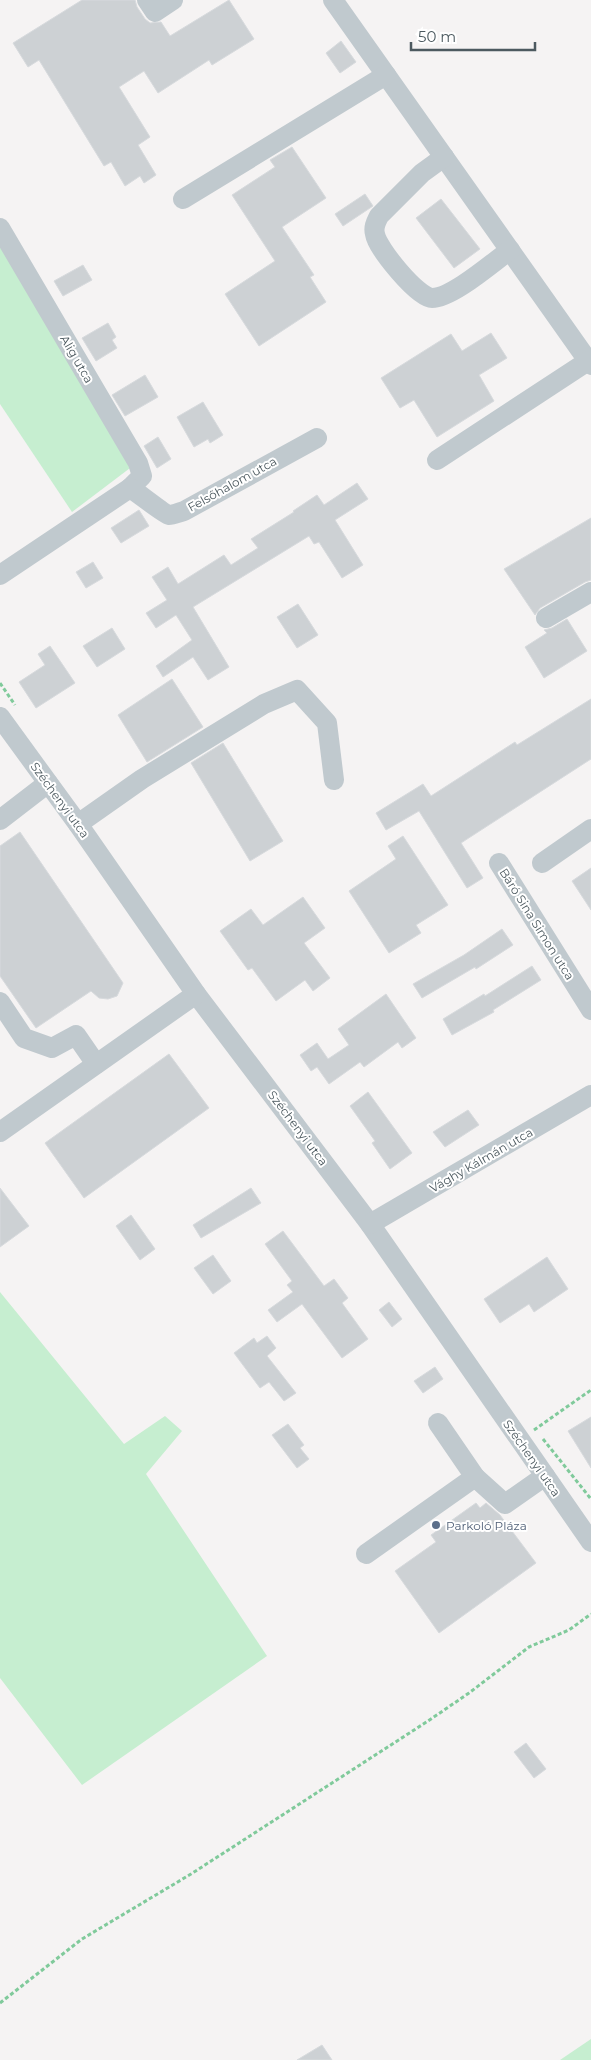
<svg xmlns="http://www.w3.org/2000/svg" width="591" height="2060" font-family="Montserrat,sans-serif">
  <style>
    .green { fill: #c6eed0 }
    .building { fill: #cdd1d4; stroke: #d7dadd }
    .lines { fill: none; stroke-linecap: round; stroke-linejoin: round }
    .path { stroke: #80ca9b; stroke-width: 3; stroke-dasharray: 4 2.5; stroke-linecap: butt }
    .minor { stroke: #c0c9ce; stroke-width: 20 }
    .service-dot { fill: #5c6f8a; stroke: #fff; stroke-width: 2 }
    .labels { text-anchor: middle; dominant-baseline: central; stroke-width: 4; stroke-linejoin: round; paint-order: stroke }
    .street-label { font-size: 12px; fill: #4c595f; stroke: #fff }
    .service-label { font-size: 12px; fill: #4e5e75; stroke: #fff; text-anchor: start }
  </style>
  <rect width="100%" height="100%" fill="#f5f3f3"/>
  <!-- green -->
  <g class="green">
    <path d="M0 229 138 462 72 512 0 404Z"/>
    <path d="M0 1292 124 1444 165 1416 182 1431 146 1474 267 1656 82 1785 0 1678Z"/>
    <path d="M591 2039V2060H560Z"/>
  </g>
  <!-- building -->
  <g class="building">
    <path d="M82 0H135L137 7 145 19 150 23 161 22 170 36 229 0 254 39 212 65 209 60 158 93 144 71 119 87 150 137 138 145 156 175 144 183 140 176 125 186 111 162 104 166 39 60 28 67 13 43Z"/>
    <path d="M341 41 356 62 340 73 326 53Z"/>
    <path d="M292 147 326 198 282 227 314 275 310 277 326 302 259 346 225 294 275 261 232 195 275 167 270 160Z"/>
    <path d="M365 194 373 206 343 226 335 214Z"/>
    <path d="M441 199 480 249 454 268 416 218Z"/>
    <path d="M83 265 92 280 63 296 54 281Z"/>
    <path d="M108 323 116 337 112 340 117 348 96 361 82 338Z"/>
    <path d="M491 333 507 358 479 375 494 401 437 437 414 400 400 408 381 378 451 334 462 351Z"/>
    <path d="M145 375 158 397 125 416 112 395Z"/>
    <path d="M203 402 223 435 210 443 208 439 194 447 177 417Z"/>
    <path d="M158 437 171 459 157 468 144 446Z"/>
    <path d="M357 483 368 499 335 520 363 565 342 578 319 542 314 544 309 536 193 607 229 667 208 680 193 657 163 677 156 666 192 640 176 615 156 628 146 613 167 600 152 577 168 567 178 584 224 555 231 565 258 548 251 539 294 512 293 511 317 495 324 505Z"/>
    <path d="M139 510 149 526 121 543 111 528Z"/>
    <path d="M591 518V580L585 582 540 608 535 615 504 569Z"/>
    <path d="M93 562 103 578 86 588 76 572Z"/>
    <path d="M298 604 318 635 297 648 277 617Z"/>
    <path d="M567 619 587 651 544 678 525 647 547 633 544 630 552 628Z"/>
    <path d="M112 628 125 649 97 667 83 646Z"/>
    <path d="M50 646 75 683 36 708 19 682 45 665 38 654Z"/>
    <path d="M172 679 203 727 147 762 118 715Z"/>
    <path d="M591 699V759L461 843 483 878 467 888 419 811 386 830 376 813 423 784 431 796 515 742 517 745Z"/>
    <path d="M223 743 283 841 250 861 191 763Z"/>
    <path d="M20 832 123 983 117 996 108 999 99 998 91 991 36 1028 0 976V846Z"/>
    <path d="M403 836 448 905 416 925 421 933 389 953 349 891 396 859 388 846Z"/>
    <path d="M591 868V910L572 881Z"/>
    <path d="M303 897 325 928 304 943 330 978 313 991 305 980 276 1001 252 968 248 970 220 931 251 909 263 925Z"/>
    <path d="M502 929 513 945 476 969 475 967 422 998 413 984 464 955Z"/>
    <path d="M532 966 541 980 493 1010 494 1012 452 1035 443 1019 484 994 485 996Z"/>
    <path d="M386 994 416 1038 402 1048 398 1042 364 1067 360 1062 329 1084 317 1067 311 1071 300 1055 317 1043 328 1059 349 1045 338 1029Z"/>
    <path d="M169 1054 209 1108 84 1198 45 1143Z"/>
    <path d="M368 1092 412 1153 390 1169 372 1143 375 1141 350 1106Z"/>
    <path d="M468 1110 479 1125 445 1147 433 1132Z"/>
    <path d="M0 1188 29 1226 0 1247Z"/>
    <path d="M251 1188 261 1203 201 1238 193 1225Z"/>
    <path d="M131 1215 155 1249 140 1260 116 1226Z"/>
    <path d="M283 1231 324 1286 334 1279 348 1298 342 1303 368 1339 342 1358 302 1304 277 1322 268 1310 293 1292 287 1285 292 1281 265 1244Z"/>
    <path d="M213 1255 231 1281 213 1294 194 1268Z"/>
    <path d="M547 1257 568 1289 534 1312 529 1304 500 1323 484 1299Z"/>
    <path d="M389 1302 402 1319 392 1327 379 1310Z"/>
    <path d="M267 1336 276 1348 267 1356 296 1393 284 1401 269 1382 260 1388 234 1353 254 1338 257 1343Z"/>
    <path d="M435 1367 443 1379 423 1393 414 1381Z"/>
    <path d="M591 1417V1468L568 1431Z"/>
    <path d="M288 1424 304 1445 300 1448 309 1459 297 1468 272 1435Z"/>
    <path d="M476 1503 480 1508 486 1503 500 1515 536 1563 439 1633 395 1571 436 1542 431 1535Z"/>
    <path d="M526 1743 546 1769 534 1778 514 1752Z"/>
    <path d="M322 2045 332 2060H297Z"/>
  </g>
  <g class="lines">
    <!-- path -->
    <g class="path">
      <path d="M0 683 15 705"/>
      <path d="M534 1430 591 1390"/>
      <path d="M543 1439 591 1499"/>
      <path d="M0 2003 82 1939 191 1874 428 1721 469 1693 529 1647 569 1630 591 1614"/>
    </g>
    <!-- minor -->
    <g class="minor">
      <path d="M147 0 155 12 173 0"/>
      <path d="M333 0 591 365"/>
      <path d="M444 157 422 173 379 216C376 222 373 227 375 234 377 248 418 298 432 298 452 298 492 263 510 250"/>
      <path d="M183 199 386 75"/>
      <path d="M0 228 138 463 142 476 130 488"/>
      <path d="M437 460 588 361"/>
      <path d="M0 575 130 488C137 492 164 514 169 515 173 515 180 512 184 511L317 438"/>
      <path d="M546 618 591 592"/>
      <path d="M0 717 78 824 196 994 370 1224 591 1542"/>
      <path d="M0 820 48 783"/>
      <path d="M78 824 142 779 264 704 297 690 327 723 334 780"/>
      <path d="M499 863 591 1010"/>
      <path d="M542 863 591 829"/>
      <path d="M0 1002 24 1038 52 1048 76 1035 96 1064"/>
      <path d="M0 1132 196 994"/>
      <path d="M370 1224 591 1095"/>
      <path d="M438 1423 475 1477"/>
      <path d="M366 1554 475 1477 505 1504 545 1476"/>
    </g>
  </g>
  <!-- markers -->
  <circle class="service-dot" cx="436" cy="1525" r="5"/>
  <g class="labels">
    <!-- street labels -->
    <g class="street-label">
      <text transform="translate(77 359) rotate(60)">Alig utca</text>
      <text transform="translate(232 484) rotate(-29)">Felsőhalom utca</text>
      <text transform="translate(60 800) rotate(54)">Széchenyi utca</text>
      <text transform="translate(537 924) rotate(58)">Báró Sina Simon utca</text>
      <text transform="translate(298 1128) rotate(53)">Széchenyi utca</text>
      <text transform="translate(481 1160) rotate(-30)">Vághy Kálmán utca</text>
      <text transform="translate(532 1458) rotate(55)">Széchenyi utca</text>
    </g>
    <!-- service labels -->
    <g class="service-label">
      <text x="446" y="1525">Parkoló Pláza</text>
    </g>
  </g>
  <!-- scale -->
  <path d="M411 42v8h124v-8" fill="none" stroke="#4c595f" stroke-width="2.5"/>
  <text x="418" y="42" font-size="15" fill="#4c595f" stroke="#ffffff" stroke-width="4" paint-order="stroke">50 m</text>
</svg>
